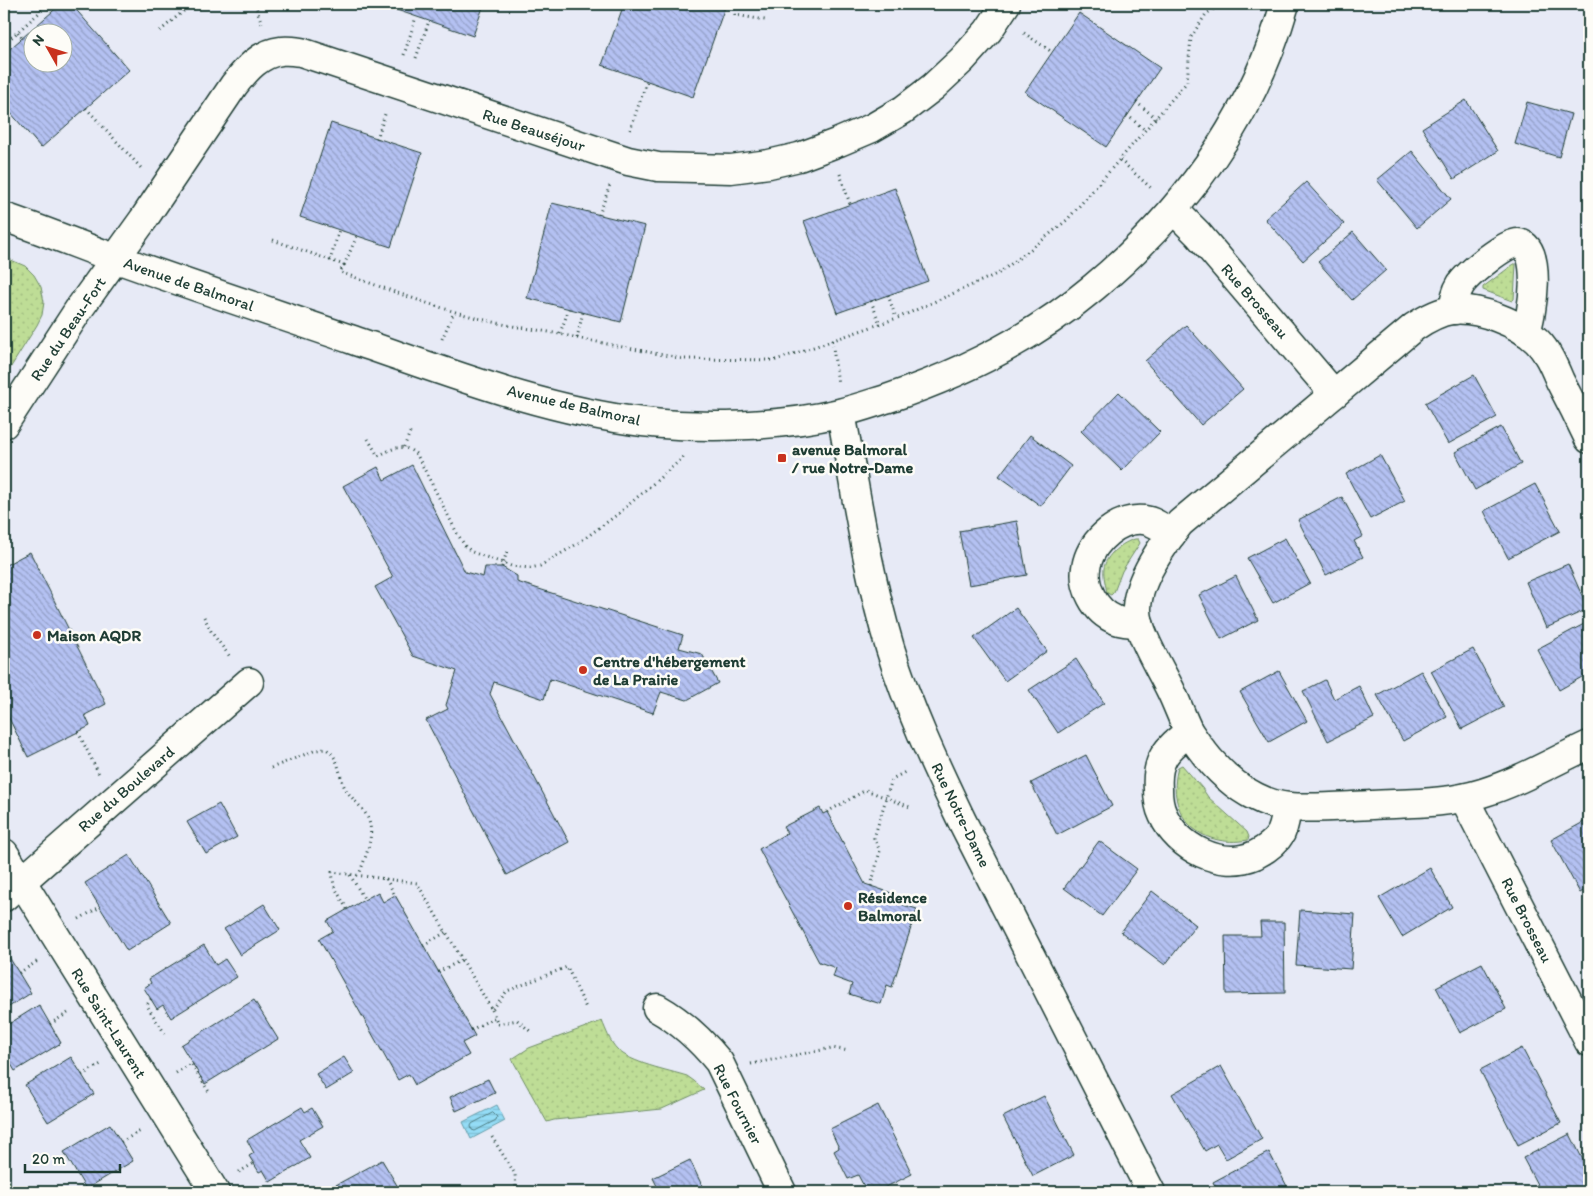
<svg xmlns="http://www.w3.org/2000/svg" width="1593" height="1196" font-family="Itim,sans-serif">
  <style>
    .green { fill: url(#green-dots); stroke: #6e8d65 }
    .water { fill: url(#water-rules); stroke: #659ca8 }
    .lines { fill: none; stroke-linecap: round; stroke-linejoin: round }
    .shore { stroke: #4e7d82; stroke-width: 1 }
    .building { fill: url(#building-back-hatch); stroke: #1f3d34; fill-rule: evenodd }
    .minor-casing { stroke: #1f3d34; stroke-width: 31 }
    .tertiary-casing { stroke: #1f3d34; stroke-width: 31 }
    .path { stroke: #1f3d34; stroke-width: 3; stroke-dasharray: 1 4; stroke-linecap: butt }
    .minor { stroke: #fdfcf7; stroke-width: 28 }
    .tertiary { stroke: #fdfcf7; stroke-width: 28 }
    .poi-dot { fill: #c8321e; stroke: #fdfcf7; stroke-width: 2 }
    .labels { text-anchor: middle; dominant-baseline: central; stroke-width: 5; stroke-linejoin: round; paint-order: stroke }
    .street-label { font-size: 16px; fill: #1f3d34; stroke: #fdfcf7 }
    .poi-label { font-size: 16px; font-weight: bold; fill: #1f3d34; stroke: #fdfcf7; text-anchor: start }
  </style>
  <defs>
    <pattern id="green-dots" width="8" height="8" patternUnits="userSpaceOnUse" patternTransform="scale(1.25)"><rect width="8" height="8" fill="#bedd96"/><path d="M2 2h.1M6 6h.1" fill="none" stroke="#a3bf82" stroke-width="1.8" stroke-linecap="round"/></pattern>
    <pattern id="water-rules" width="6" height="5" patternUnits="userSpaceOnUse" patternTransform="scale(1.25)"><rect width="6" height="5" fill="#94dcf6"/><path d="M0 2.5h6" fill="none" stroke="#7fbed4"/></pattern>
    <pattern id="building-back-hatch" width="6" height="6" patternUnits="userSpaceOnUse" patternTransform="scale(1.25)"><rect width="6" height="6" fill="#b4c1f2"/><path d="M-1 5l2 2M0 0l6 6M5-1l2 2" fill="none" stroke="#929ec5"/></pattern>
  </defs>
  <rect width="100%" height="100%" fill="#e7eaf6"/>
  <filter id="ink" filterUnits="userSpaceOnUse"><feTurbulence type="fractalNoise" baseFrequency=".02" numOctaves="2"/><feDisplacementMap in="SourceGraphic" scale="10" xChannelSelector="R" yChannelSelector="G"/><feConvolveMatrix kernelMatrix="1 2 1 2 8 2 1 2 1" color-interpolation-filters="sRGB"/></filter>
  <g filter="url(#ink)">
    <!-- green -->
    <g class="green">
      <path d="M4 257 25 266 34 275 41 287 44 302 42 315 37 325 4 378Z"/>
      <path d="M1514 264H1516L1514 299 1512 301 1483 290V287Z"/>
      <path d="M1135 539H1138L1140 543 1122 571 1114 592 1111 595 1107 593C1106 586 1103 576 1104 569 1105 555 1123 542 1135 539Z"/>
      <path d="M1182 765 1202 788 1208 797 1247 832 1249 837 1248 840C1199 849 1165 815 1178 767Z"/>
      <path d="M602 1021C606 1030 610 1042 617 1049 630 1063 668 1070 687 1076L694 1081 704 1090 662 1109 554 1120 547 1122 512 1059 529 1048Z"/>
      <path d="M4 1174 15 1192H4Z"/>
    </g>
    <!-- water -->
    <path class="water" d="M497 1105 505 1121 471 1139 463 1122Z"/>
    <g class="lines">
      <!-- shore -->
      <path class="shore" d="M493 1113 497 1117 496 1120 475 1131 472 1130 471 1126 472 1124Z"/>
    </g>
    <!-- building -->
    <g class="building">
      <path d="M61 4H71L129 70 41 148 4 105V54ZM32 32H62V62H32Z"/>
      <path d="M382 4H484L473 36 382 5Z"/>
      <path d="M624 4H726L693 97 602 65Z"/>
      <path d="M1079 13 1160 68 1106 147 1025 92Z"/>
      <path d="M1466 100 1498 151 1454 179 1422 128Z"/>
      <path d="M1527 102 1571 114 1559 157 1515 144Z"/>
      <path d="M331 123 422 153 391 247 300 217Z"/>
      <path d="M1412 151 1451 199 1417 228 1377 180Z"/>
      <path d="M1306 182 1344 224 1303 261 1265 219Z"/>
      <path d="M895 188 928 281 837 313 804 221Z"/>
      <path d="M552 203 645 226 621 322 527 298Z"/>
      <path d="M1353 232 1386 270 1352 300 1318 262Z"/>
      <path d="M1186 325 1243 389 1201 425 1145 361Z"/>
      <path d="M1474 375 1497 417 1448 444 1425 403Z"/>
      <path d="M1119 392 1160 432 1122 471 1081 431Z"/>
      <path d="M1501 427 1521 464 1475 490 1455 452Z"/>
      <path d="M1030 435 1071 466 1041 506 999 476Z"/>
      <path d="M1380 455 1405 501 1370 519 1346 474Z"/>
      <path d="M412 465 465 572 483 577 485 567H502L517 576V582L683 635 679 648 702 654 718 683 687 700 661 692 653 713 550 679 544 699 494 682 490 694 569 842 507 875 426 720 448 709 446 705 457 671 413 656 375 587 393 577 343 486 378 467 384 480Z"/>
      <path d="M1535 484 1560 531 1508 558 1484 511Z"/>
      <path d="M1342 497 1363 536 1354 541 1363 557 1326 575 1298 520Z"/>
      <path d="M1017 521 1027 575 969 585 959 531Z"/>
      <path d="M1285 538 1310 583 1273 603 1247 558Z"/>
      <path d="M30 552 106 704 85 715 90 726 28 757 4 708V566Z"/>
      <path d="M1568 564 1588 609 1546 628 1526 582Z"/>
      <path d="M1236 576 1258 620 1221 639 1199 595Z"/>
      <path d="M1016 608 1047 651 1005 681 974 638Z"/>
      <path d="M1584 624 1589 634V673L1559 690 1537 649Z"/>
      <path d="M1473 649 1504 707 1462 729 1431 671Z"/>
      <path d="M1076 659 1104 703 1058 733 1029 690Z"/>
      <path d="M1279 671 1307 721 1269 742 1240 692Z"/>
      <path d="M1421 671 1447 717 1403 741 1377 695Z"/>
      <path d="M1325 680 1334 699 1359 686 1374 718 1328 741 1303 691Z"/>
      <path d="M1086 755 1112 806 1057 835 1031 783Z"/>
      <path d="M219 804 237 837 206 854 187 822Z"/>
      <path d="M820 808 823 814 827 812 865 884 900 896 897 903 917 909 892 987 887 985 881 1004 849 994 852 984 833 977 836 968 819 962 759 849 787 833 783 827Z"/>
      <path d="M1589 819V888L1580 893 1551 840Z"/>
      <path d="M1099 841 1137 869 1102 916 1064 888Z"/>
      <path d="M129 855 171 923 127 951 85 883Z"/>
      <path d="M1430 868 1452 907 1402 937 1379 898Z"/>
      <path d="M1152 891 1196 925 1165 965 1121 932Z"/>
      <path d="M378 892 383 902 395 895 475 1036 462 1043 469 1055 415 1085 409 1074 398 1080 319 939 333 931 327 921Z"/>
      <path d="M264 904 280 930 240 955 224 929Z"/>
      <path d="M1300 910 1355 914 1351 969 1296 965Z"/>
      <path d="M1260 922H1284L1285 993 1226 994 1225 936H1261Z"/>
      <path d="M204 945 216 965 225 959 237 977 171 1018 163 1005 157 1009 144 988 151 983 149 979Z"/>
      <path d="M6 952 31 993 4 1010V953Z"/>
      <path d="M1482 963 1506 1009 1460 1033 1436 987Z"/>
      <path d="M254 1000 278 1039 205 1084 181 1045Z"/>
      <path d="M39 1005 61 1043 15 1071 4 1052V1027Z"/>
      <path d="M1522 1048 1561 1123 1518 1145 1480 1070Z"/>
      <path d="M71 1057 94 1094 48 1122 25 1085Z"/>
      <path d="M344 1057 354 1073 326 1090 316 1074Z"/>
      <path d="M1221 1066 1262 1139 1226 1159 1217 1144 1205 1151 1172 1094Z"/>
      <path d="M488 1079 495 1093 456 1111 450 1097Z"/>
      <path d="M1044 1096 1074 1155 1033 1176 1003 1117Z"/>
      <path d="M878 1105 912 1174 876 1192H867L858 1175 848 1179 834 1151 839 1148 830 1129Z"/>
      <path d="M302 1107 305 1112 312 1108 323 1126 299 1140 310 1158 270 1182 263 1170 259 1172 249 1156 254 1153 247 1140Z"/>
      <path d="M110 1124 133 1161 86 1189 64 1152Z"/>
      <path d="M1570 1134 1589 1172V1192H1541L1523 1158Z"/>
      <path d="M1269 1152 1290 1192H1218L1213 1182Z"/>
      <path d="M382 1160 401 1192H323Z"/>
      <path d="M690 1160 705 1192H660L653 1178Z"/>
      <path d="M1086 1185 1089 1192H1071Z"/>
      <path d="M152 1187 155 1192H143Z"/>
      <path d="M921 1187 924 1192H911Z"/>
    </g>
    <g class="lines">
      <!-- minor casing -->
      <g class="minor-casing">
        <g id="minor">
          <path d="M1174 210 1198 234 1334 394"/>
          <path d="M1454 310C1454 301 1456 292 1461 284 1468 274 1508 240 1519 243 1543 249 1532 315 1526 332"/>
          <path d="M841 413C856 492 867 571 890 648 908 707 935 765 962 821L1151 1192"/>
          <path d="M4 424 79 309 143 220 234 85C246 70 260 53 281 51 287 50 294 51 301 52L628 161 658 167 731 169 769 164 799 157 839 142 872 128 903 110 933 87 962 60 988 31 1006 4"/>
          <path d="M1589 439C1580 420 1570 400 1560 381 1554 367 1548 352 1537 341 1519 323 1478 307 1452 310 1438 312 1426 319 1414 327L1180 523C1163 545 1138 579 1137 608 1136 631 1160 668 1170 689 1177 703 1182 718 1189 732 1206 758 1227 783 1256 797 1266 802 1277 806 1289 807 1316 809 1345 806 1372 805 1409 803 1447 804 1482 793 1519 782 1554 761 1589 745"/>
          <path d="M1139 623C1132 623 1124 623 1116 620 1095 612 1081 586 1087 563 1093 540 1119 517 1144 520 1154 521 1164 529 1172 534"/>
          <path d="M1189 732C1180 739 1170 746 1164 756 1158 766 1157 777 1158 789 1158 797 1159 807 1163 815 1178 848 1221 870 1255 855 1265 850 1276 842 1281 833 1285 824 1286 816 1286 807"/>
          <path d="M1464 798 1589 1042"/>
          <path d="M4 853 215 1192"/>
          <path d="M4 897 249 682"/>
          <path d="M657 1008C682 1022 701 1040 719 1062L782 1192"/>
        </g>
      </g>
      <!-- tertiary casing -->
      <g class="tertiary-casing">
        <path id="tertiary" d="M4 217C42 230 79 245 117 259 195 287 274 313 353 340 447 372 543 410 643 422 703 429 781 427 839 413 856 409 873 403 889 398 964 373 1033 338 1094 287 1185 211 1252 119 1285 4"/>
      </g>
      <!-- path -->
      <g class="path">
        <path d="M255 4 262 24"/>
        <path d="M734 4 735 15 765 20"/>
        <path d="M886 4 890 7"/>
        <path d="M160 31 192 4"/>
        <path d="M18 32 22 38"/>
        <path d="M1024 33 1052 52"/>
        <path d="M4 44 49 4"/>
        <path d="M404 55 416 17"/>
        <path d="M416 58 429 21"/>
        <path d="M1136 102 1156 118"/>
        <path d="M86 108 141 168"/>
        <path d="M1127 115 1145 130"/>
        <path d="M630 130 647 81"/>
        <path d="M377 139 386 111"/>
        <path d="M1120 160 1151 188"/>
        <path d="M840 174 850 204"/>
        <path d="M599 215 610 185"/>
        <path d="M273 240 344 265 340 272C392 291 444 311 498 323 524 329 551 331 577 338L684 359 776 360 900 317 999 273 1035 246 1067 220 1187 82 1191 37 1206 14 1221 4"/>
        <path d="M330 261 339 230"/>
        <path d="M344 265 357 236"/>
        <path d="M888 295 896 318"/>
        <path d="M871 301 880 324"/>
        <path d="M560 333 569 309"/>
        <path d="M577 338 583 312"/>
        <path d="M442 339 454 312"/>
        <path d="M832 340 838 384"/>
        <path d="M368 439 378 456C394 448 402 442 417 455L457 533 465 546 472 552 511 566 530 568 540 566 577 544 618 514 685 456"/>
        <path d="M404 447 411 430"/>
        <path d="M502 567 508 548"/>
        <path d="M204 617 212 633 231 658"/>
        <path d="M78 732 99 774"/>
        <path d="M271 768 316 750 326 749C340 758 338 772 344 786 348 795 357 802 363 810 379 830 366 854 359 875"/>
        <path d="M827 812 866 790 910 807"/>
        <path d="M350 875 365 900"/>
        <path d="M386 879 395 895"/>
        <path d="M871 886 880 851 874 838 892 779 907 771"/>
        <path d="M347 909 334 886 332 872 417 883 492 1010 507 991 567 967 586 1008"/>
        <path d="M79 919 100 907"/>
        <path d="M423 946 446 932"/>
        <path d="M438 972 462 960"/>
        <path d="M19 973 38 961"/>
        <path d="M151 999 147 1005C149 1010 161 1027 165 1034"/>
        <path d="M492 1010 498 1024 517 1020 530 1031"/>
        <path d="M50 1024 68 1013"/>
        <path d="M471 1030 495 1017"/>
        <path d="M751 1064 832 1048 849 1051"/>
        <path d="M176 1073 191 1063 209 1092"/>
        <path d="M82 1075 101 1064"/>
        <path d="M492 1137 515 1174 516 1192"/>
        <path d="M121 1142 142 1130"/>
        <path d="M239 1172 253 1164"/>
      </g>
      <!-- minor -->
      <use href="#minor" class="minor"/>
      <!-- tertiary -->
      <use href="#tertiary" class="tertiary"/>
    </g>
  </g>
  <!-- markers -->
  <g class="poi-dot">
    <rect x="777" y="453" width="10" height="10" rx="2.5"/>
    <circle cx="37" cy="635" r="5"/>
    <circle cx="583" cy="670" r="5"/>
    <circle cx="848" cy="906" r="5"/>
  </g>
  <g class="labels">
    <!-- street labels -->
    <g class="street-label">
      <text transform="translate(534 130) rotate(18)">Rue Beauséjour</text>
      <text transform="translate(189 284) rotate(19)">Avenue de Balmoral</text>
      <text transform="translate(1255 301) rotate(49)">Rue Brosseau</text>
      <text transform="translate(68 329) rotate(-56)">Rue du Beau-Fort</text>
      <text transform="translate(574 405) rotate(13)">Avenue de Balmoral</text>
      <text transform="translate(126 789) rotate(-41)">Rue du Boulevard</text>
      <text transform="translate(961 815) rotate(64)">Rue Notre-Dame</text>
      <text transform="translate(1527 920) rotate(63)">Rue Brosseau</text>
      <text transform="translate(109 1023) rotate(58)">Rue Saint-Laurent</text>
      <text transform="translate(738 1104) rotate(63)">Rue Fournier</text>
    </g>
    <!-- poi labels -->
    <g class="poi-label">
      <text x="792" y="449">avenue Balmoral<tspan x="792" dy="18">/ rue Notre-Dame</tspan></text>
      <text x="47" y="635">Maison AQDR</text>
      <text x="593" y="661">Centre d'hébergement<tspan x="593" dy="18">de La Prairie</tspan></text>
      <text x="858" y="897">Résidence<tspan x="858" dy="18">Balmoral</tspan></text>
    </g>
  </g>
  <!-- margin -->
  <rect width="1593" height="1196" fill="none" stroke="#fdfcf7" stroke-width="20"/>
  <rect x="10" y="10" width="1573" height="1176" fill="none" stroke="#1f3d34" stroke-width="2" filter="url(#ink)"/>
  <!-- north arrow -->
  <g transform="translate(48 48) rotate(309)"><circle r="24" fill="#fdfcf7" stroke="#a4b0a9"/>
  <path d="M0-4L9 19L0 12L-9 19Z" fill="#c8321e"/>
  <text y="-8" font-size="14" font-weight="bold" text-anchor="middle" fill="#1f3d34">N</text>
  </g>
  <!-- scale -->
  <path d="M25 1164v8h95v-8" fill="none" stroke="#1f3d34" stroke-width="2.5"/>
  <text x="32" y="1164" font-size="15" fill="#1f3d34" stroke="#fdfcf7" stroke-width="4" paint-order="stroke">20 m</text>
</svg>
